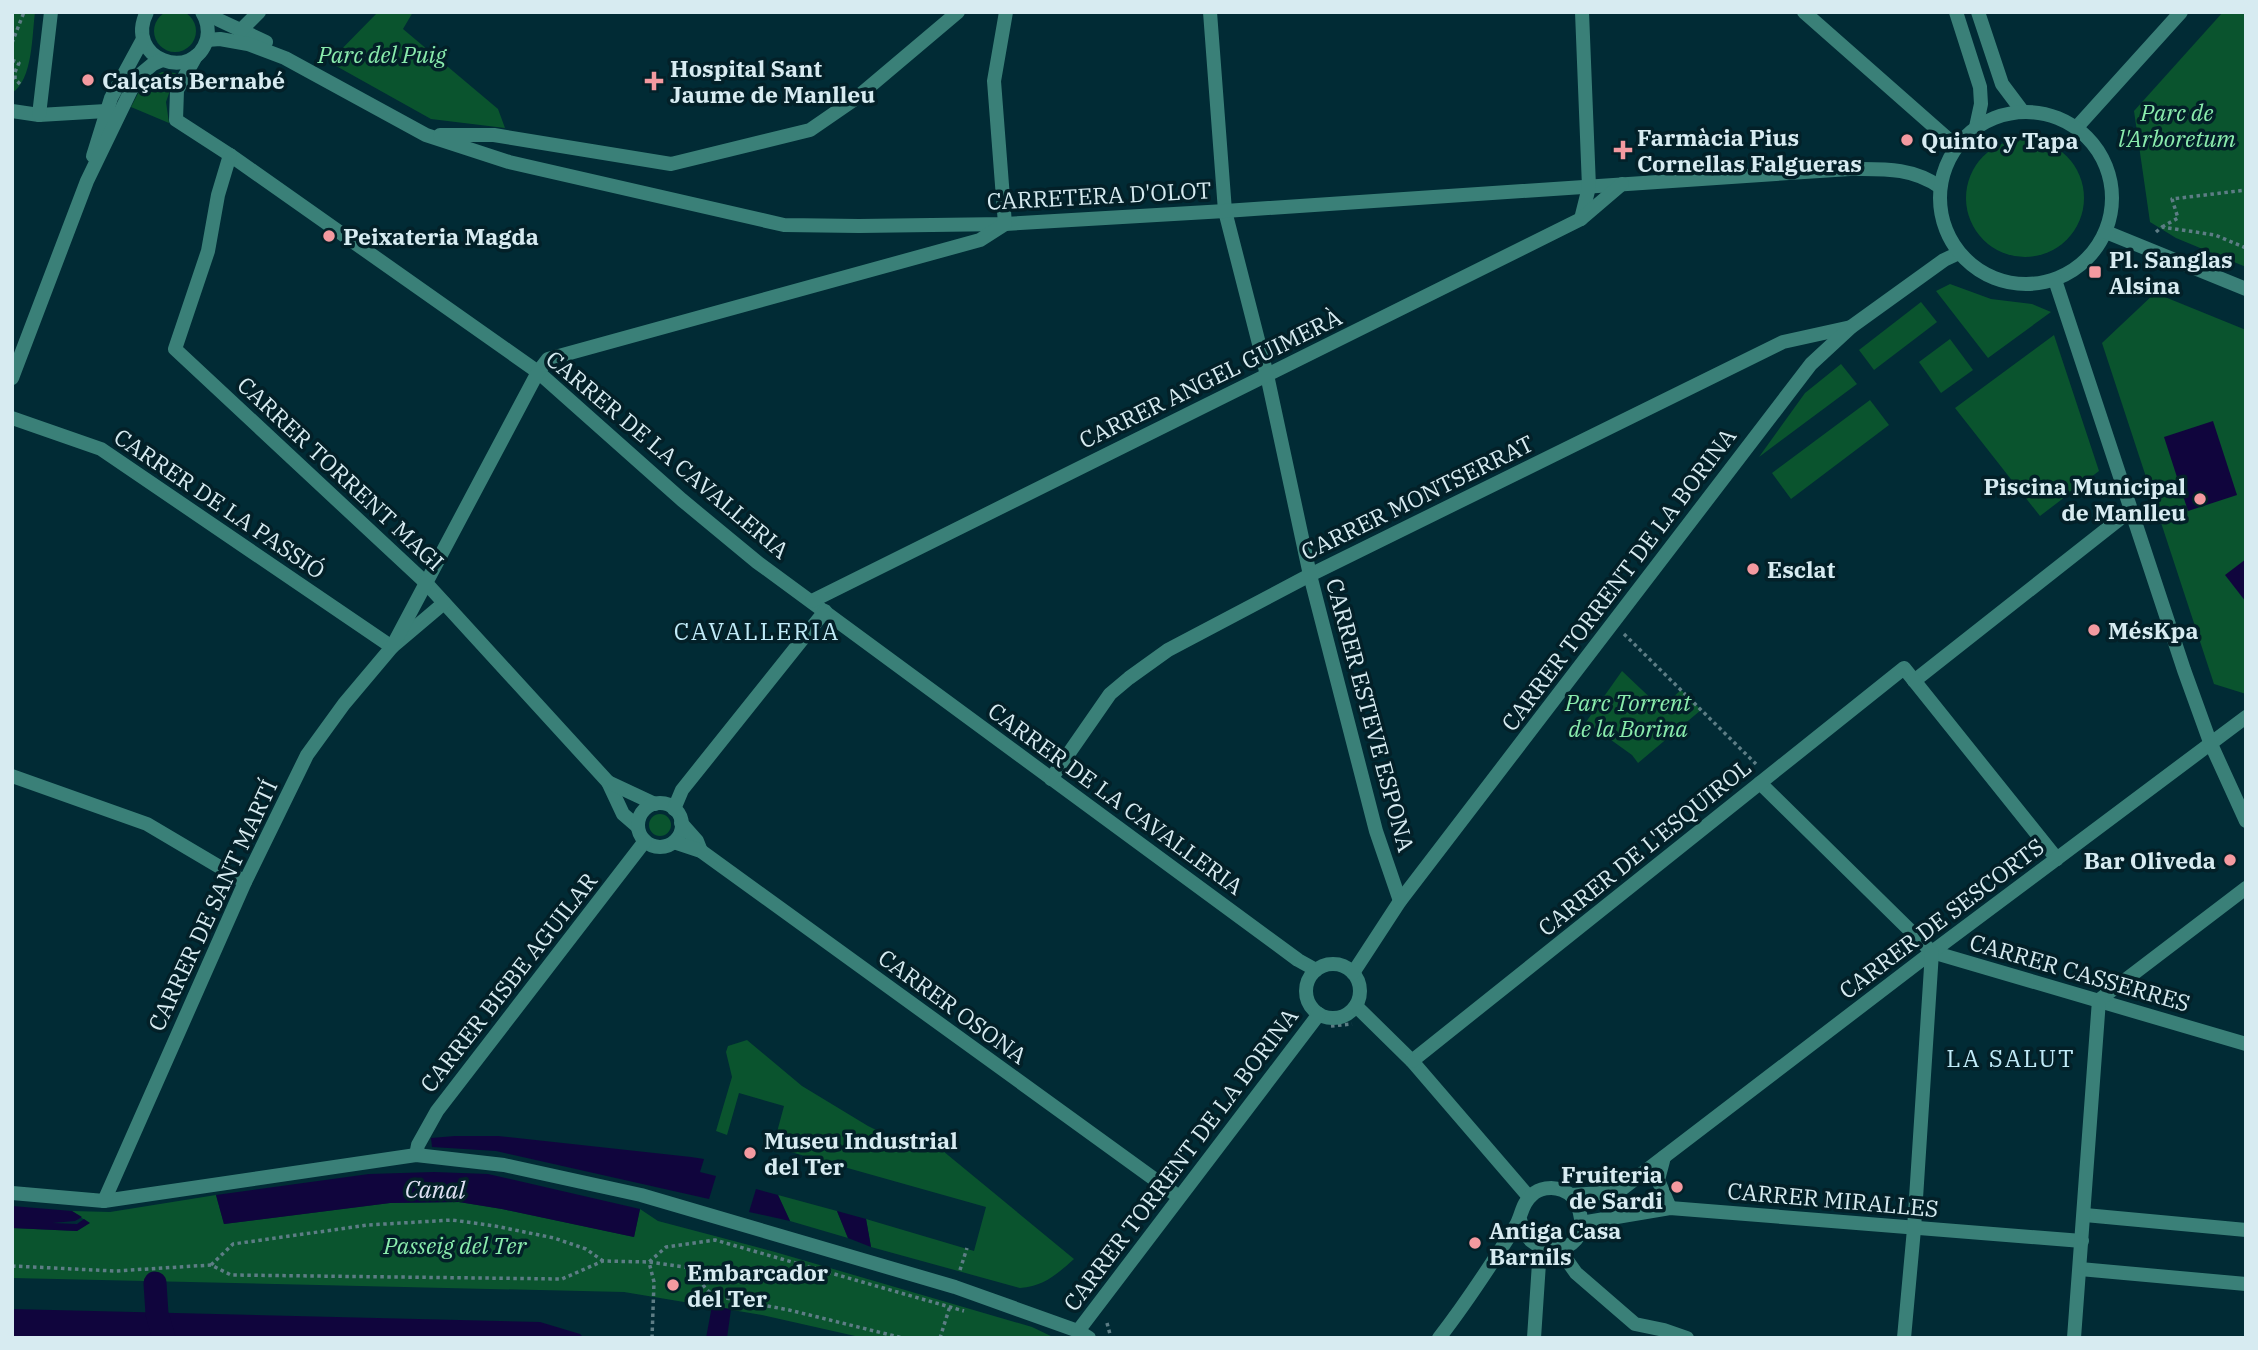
<svg xmlns="http://www.w3.org/2000/svg" width="2258" height="1350" font-family="'IBM Plex Serif',serif">
  <style>
    .green { fill: #0a542e }
    .water { fill: #10053d }
    .lines { fill: none; stroke-linecap: round; stroke-linejoin: round }
    .canal { stroke: #10053d; stroke-width: 23 }
    .path { stroke: #5d7d85; stroke-width: 3.5; stroke-dasharray: 3.5 3.5; stroke-linecap: butt }
    .pedestrian { stroke: #3a8078; stroke-width: 14 }
    .minor { stroke: #3a8078; stroke-width: 14 }
    .tertiary { stroke: #3a8078; stroke-width: 14 }
    .poi-dot { fill: #f49aa0; stroke: #032028; stroke-width: 2.5 }
    .labels { text-anchor: middle; dominant-baseline: central; stroke-width: 7; stroke-linejoin: round; paint-order: stroke }
    .park-label { font-size: 23px; font-style: italic; fill: #8aecad; stroke: #032028 }
    .poi-label { font-size: 23px; font-weight: bold; fill: #d7ebf1; stroke: #032028; text-anchor: start }
    .street-label { font-size: 23px; fill: #d7ebf1; stroke: #032028 }
    .neighbourhood-label { font-size: 24px; letter-spacing: 2px; fill: #c1ebf8; stroke: #032028 }
    .water-label { font-size: 24px; font-style: italic; fill: #dfe1f4; stroke: #032028 }
  </style>
  <rect width="100%" height="100%" fill="#012b35"/>
  <!-- green -->
  <g class="green">
    <circle cx="175" cy="31" r="21"/>
    <path d="M12 12H35C32 34 33 80 12 93Z"/>
    <path d="M378 12H413L403 29 498 109 505 128 431 119 329 62Z"/>
    <path d="M2223 12H2246V267L2176 238 2150 222 2134 111Z"/>
    <path d="M162 72 176 73 166 102 169 123 131 107 145 80Z"/>
    <circle cx="2025" cy="198" r="59"/>
    <path d="M1950 284 1991 299 2032 304 2051 312 1988 358 1936 291Z"/>
    <path d="M2155 293 2246 330V694L2214 684 2102 343Z"/>
    <path d="M1921 302 1937 322 1874 370 1859 350Z"/>
    <path d="M2054 335 2099 471 2040 516 1955 408Z"/>
    <path d="M1950 339 1973 370 1941 393 1919 362Z"/>
    <path d="M1841 364 1857 384 1759 457 1805 393Z"/>
    <path d="M1870 400 1889 425 1791 499 1772 473Z"/>
    <path d="M1622 671 1661 708 1681 690 1701 710 1638 763 1632 755 1586 722Z"/>
    <circle cx="660" cy="825" r="11"/>
    <path d="M747 1040 802 1086 868 1126 917 1150 943 1151 1074 1259C1056 1275 1044 1286 1020 1288L871 1247 866 1219 974 1251 986 1207 773 1147 784 1106 739 1093 727 1135 716 1131 732 1077 726 1052 728 1046Z"/>
    <path d="M216 1195 224 1224 390 1203 459 1202 502 1209 634 1237 640 1209 658 1221 775 1252 1032 1327 1055 1338H864L762 1315 624 1292 12 1278V1228L77 1231 89 1223 72 1211 110 1212Z"/>
    <path d="M778 1195 837 1211 848 1238 790 1221Z"/>
  </g>
  <!-- water -->
  <g class="water">
    <path d="M2213 421 2237 495 2188 511 2164 437Z"/>
    <path d="M2246 559V602L2225 575Z"/>
    <path d="M455 1136H498L691 1157 704 1159 700 1172 716 1176 709 1199 496 1151 432 1147 431 1138Z"/>
    <path d="M434 1172 488 1174 640 1209 634 1237 502 1209 459 1202 390 1203 224 1224 216 1195 369 1174Z"/>
    <path d="M756 1189 778 1195 790 1221 749 1212Z"/>
    <path d="M12 1206 72 1211 82 1217 75 1221 52 1223 77 1224 84 1219 90 1223 77 1231 12 1228Z"/>
    <path d="M837 1211 866 1219 871 1247 848 1238Z"/>
    <path d="M712 1306 731 1309 727 1338H706Z"/>
    <path d="M12 1309 540 1322 580 1334 584 1338H12Z"/>
  </g>
  <g class="lines">
    <!-- canal -->
    <path class="canal" d="M155 1283 157 1314 164 1338"/>
    <!-- path -->
    <g class="path">
      <path d="M12 43 24 12"/>
      <path d="M12 60 19 63 15 72V79L21 85"/>
      <path d="M2162 227 2178 218 2172 199 2246 190"/>
      <path d="M2156 232 2162 227 2215 235 2246 248"/>
      <path d="M1624 634 1756 764"/>
      <path d="M1331 1026 1352 1024"/>
      <path d="M211 1265 233 1244 368 1225 452 1220 495 1226 554 1238 586 1249 603 1261"/>
      <path d="M12 1266 115 1271 211 1265 231 1275 562 1279 603 1261 649 1262 692 1268C700 1279 703 1289 715 1296L789 1310 903 1338"/>
      <path d="M960 1270 967 1248"/>
      <path d="M1107 1323 1111 1338"/>
      <path d="M652 1338 654 1282 649 1262 666 1247 715 1240 964 1311"/>
      <path d="M940 1338 950 1306"/>
    </g>
    <!-- pedestrian -->
    <path class="pedestrian" d="M1914 681 2131 510"/>
    <!-- minor -->
    <g class="minor">
      <path d="M207 12 219 20 266 42"/>
      <path d="M1210 12 1225 211 1267 375 1310 575 1376 831 1400 901"/>
      <path d="M1804 12 1956 146"/>
      <path d="M240 31 259 12"/>
      <path d="M207 40 220 39 248 44 285 58 426 135 509 162 784 225 859 226 1005 224 1225 211 1850 169C1883 169 1912 167 1940 187"/>
      <path d="M196 56 177 90 176 120 230 155 538 372 682 500 757 562 1298 960 1316 970"/>
      <path d="M12 111 39 115 106 111"/>
      <path d="M39 115 51 12"/>
      <path d="M2077 127 2181 12"/>
      <path d="M440 135H494L671 164 810 130 855 99 958 12"/>
      <path d="M230 155 218 195 208 251 175 349 426 583 608 782 623 814 638 827"/>
      <path d="M1581 219 1589 187 1582 12"/>
      <path d="M12 418 101 449 392 647 444 603"/>
      <path d="M812 601 1581 219 1622 184"/>
      <path d="M12 776 147 824 245 882"/>
      <path d="M1051 779 1110 694 1129 678 1168 650 1310 575 1783 342 1851 327"/>
      <path d="M608 782 655 804"/>
      <path d="M1760 783 1932 952 2246 1044"/>
      <circle cx="660" cy="825" r="22"/>
      <path d="M674 809 682 790 825 611"/>
      <path d="M681 823 697 841 701 851"/>
      <path d="M674 842 701 851 1179 1197"/>
      <circle cx="1333" cy="991" r="27"/>
      <path d="M1353 973 1400 901 1811 364 1851 327 1944 260 1959 253"/>
      <path d="M1356 1006 1412 1061 1529 1197"/>
      <path d="M1412 1061 1904 668 2057 859"/>
      <path d="M416 1155 418 1145 437 1111 645 841"/>
      <path d="M1664 1157 1658 1180 1670 1208"/>
      <path d="M12 1193 104 1201 416 1155 504 1165 641 1195 955 1287 1078 1331 1089 1338"/>
      <path d="M1571 1195 1618 1192 1932 952 2246 717"/>
      <path d="M104 1201 245 882 307 755 344 704 392 647 538 372 548 359 980 240 1005 224 994 81 1006 12"/>
      <path d="M2085 1215 2246 1230"/>
      <path d="M1581 1223 1670 1208 2082 1241"/>
      <path d="M1559 1249 1576 1273 1635 1324 1664 1330 1687 1338"/>
      <path d="M2080 1269 2246 1284"/>
      <path d="M1078 1331 1319 1014"/>
      <path d="M1439 1338C1467 1302 1491 1265 1515 1227 1522 1216 1521 1204 1532 1195 1539 1188 1552 1186 1562 1190 1570 1193 1577 1200 1579 1209 1580 1214 1582 1220 1581 1225 1580 1257 1527 1260 1520 1219"/>
      <path d="M1534 1338 1540 1248"/>
      <path d="M1904 1338 1914 1229 1932 952"/>
      <path d="M2074 1338 2099 1000 2246 888"/>
    </g>
    <!-- tertiary -->
    <g class="tertiary">
      <path d="M147 12C123 59 194 84 207 39 209 30 207 20 202 12"/>
      <path d="M1956 12 1980 87 1981 104 1976 127"/>
      <path d="M1978 12 2002 84 2023 112"/>
      <circle cx="2026" cy="198" r="86"/>
      <path d="M93 156 111 98 143 39"/>
      <path d="M2106 232 2246 289"/>
      <path d="M2055 280 2184 670 2210 742 2246 821"/>
      <path d="M12 378 87 181 131 90 141 74 153 64 162 60"/>
    </g>
  </g>
  <!-- markers -->
  <g class="poi-dot">
    <circle cx="88" cy="80" r="7"/>
    <path d="M650.5 70.5h7v7h7v7h-7v7h-7v-7h-7v-7h7z"/>
    <circle cx="1907" cy="140" r="7"/>
    <path d="M1619.5 139.5h7v7h7v7h-7v7h-7v-7h-7v-7h7z"/>
    <circle cx="329" cy="236" r="7"/>
    <rect x="2088" y="265" width="14" height="14" rx="3.5"/>
    <circle cx="2200" cy="499" r="7"/>
    <circle cx="1753" cy="569" r="7"/>
    <circle cx="2094" cy="630" r="7"/>
    <circle cx="2230" cy="860" r="7"/>
    <circle cx="750" cy="1153" r="7"/>
    <circle cx="1677" cy="1187" r="7"/>
    <circle cx="1475" cy="1243" r="7"/>
    <circle cx="673" cy="1285" r="7"/>
  </g>
  <g class="labels">
    <!-- park labels -->
    <g class="park-label">
      <text x="382" y="54">Parc del Puig</text>
      <text x="2177" y="112">Parc de<tspan x="2177" dy="26">l'Arboretum</tspan></text>
      <text x="1628" y="702">Parc Torrent<tspan x="1628" dy="26">de la Borina</tspan></text>
      <text x="455" y="1245">Passeig del Ter</text>
    </g>
    <!-- poi labels -->
    <g class="poi-label">
      <text x="670" y="68">Hospital Sant<tspan x="670" dy="26">Jaume de Manlleu</tspan></text>
      <text x="102" y="80">Calçats Bernabé</text>
      <text x="1637" y="137">Farmàcia Pius<tspan x="1637" dy="26">Cornellas Falgueras</tspan></text>
      <text x="1921" y="140">Quinto y Tapa</text>
      <text x="343" y="236">Peixateria Magda</text>
      <text x="2109" y="259">Pl. Sanglas<tspan x="2109" dy="26">Alsina</tspan></text>
      <text x="2186" y="486" text-anchor="end">Piscina Municipal<tspan x="2186" dy="26">de Manlleu</tspan></text>
      <text x="1767" y="569">Esclat</text>
      <text x="2108" y="630">MésKpa</text>
      <text x="2216" y="860" text-anchor="end">Bar Oliveda</text>
      <text x="764" y="1140">Museu Industrial<tspan x="764" dy="26">del Ter</tspan></text>
      <text x="1663" y="1174" text-anchor="end">Fruiteria<tspan x="1663" dy="26">de Sardi</tspan></text>
      <text x="1489" y="1230">Antiga Casa<tspan x="1489" dy="26">Barnils</tspan></text>
      <text x="687" y="1272">Embarcador<tspan x="687" dy="26">del Ter</tspan></text>
    </g>
    <!-- street labels -->
    <g class="street-label">
      <text transform="translate(1099 195) rotate(-3)">CARRETERA D'OLOT</text>
      <text transform="translate(1210 378) rotate(-26)">CARRER ANGEL GUIMERÀ</text>
      <text transform="translate(668 454) rotate(40)">CARRER DE LA CAVALLERIA</text>
      <text transform="translate(341 473) rotate(43)">CARRER TORRENT MAGI</text>
      <text transform="translate(1417 497) rotate(-26)">CARRER MONTSERRAT</text>
      <text transform="translate(220 503) rotate(34)">CARRER DE LA PASSIÓ</text>
      <text transform="translate(1618 579) rotate(-53)">CARRER TORRENT DE LA BORINA</text>
      <text transform="translate(1371 715) rotate(75)">CARRER ESTEVE ESPONA</text>
      <text transform="translate(1116 798) rotate(36)">CARRER DE LA CAVALLERIA</text>
      <text transform="translate(1644 847) rotate(-39)">CARRER DE L'ESQUIROL</text>
      <text transform="translate(212 905) rotate(-65)">CARRER DE SANT MARTÍ</text>
      <text transform="translate(1941 918) rotate(-37)">CARRER DE SESCORTS</text>
      <text transform="translate(2080 972) rotate(16)">CARRER CASSERRES</text>
      <text transform="translate(508 982) rotate(-52)">CARRER BISBE AGUILAR</text>
      <text transform="translate(953 1006) rotate(36)">CARRER OSONA</text>
      <text transform="translate(1180 1159) rotate(-53)">CARRER TORRENT DE LA BORINA</text>
      <text transform="translate(1833 1199) rotate(5)">CARRER MIRALLES</text>
    </g>
    <!-- neighbourhood labels -->
    <g class="neighbourhood-label">
      <text x="757" y="631">CAVALLERIA</text>
      <text x="2011" y="1058">LA SALUT</text>
    </g>
    <!-- water labels -->
    <g class="water-label">
      <text transform="translate(435 1189) rotate(1)">Canal</text>
    </g>
  </g>
  <!-- border -->
  <rect width="2258" height="1350" fill="none" stroke="#d7ebf1" stroke-width="28"/>
</svg>
